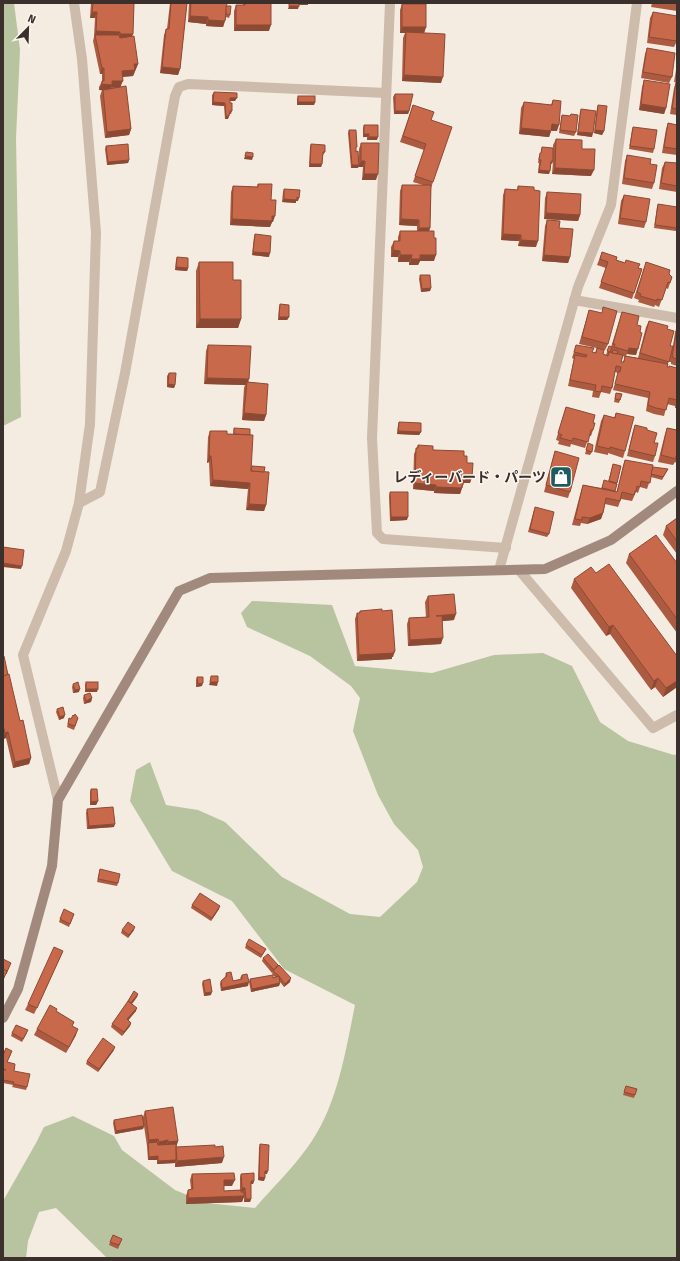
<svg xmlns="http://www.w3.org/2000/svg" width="680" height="1261" font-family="'Fira Sans','Noto Sans JP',sans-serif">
	<rect width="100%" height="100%" fill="#f4ebe1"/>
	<g fill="#b8c4a0">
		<path d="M3 3H14L20 50 16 138 21 417 3 426Z"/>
		<path d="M252 601 332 605 355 666 432 673 494 655 543 653 572 666 600 722 628 741 674 755 677 754V1258H107L56 1208 39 1212 28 1241 26 1258H3V1201L36 1143 44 1127 73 1116 114 1136 122 1150 175 1190 207 1203 255 1208C272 1188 292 1169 307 1148 337 1108 345 1054 355 1005L284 969 232 901 172 871 130 801 136 770 150 762 166 805 198 810 225 822 282 877 350 914 380 917 417 882 423 867 418 850 394 824 378 795 353 731 360 698 351 686 310 656 247 627 241 613Z"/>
	</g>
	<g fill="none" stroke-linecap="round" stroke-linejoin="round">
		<g stroke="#cdbbac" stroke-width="10">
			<path d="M390 3 372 438 377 533 383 539 506 548"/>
			<path d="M574 300 677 318"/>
			<path d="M79 503 100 492 125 373 175 96 179 87 188 84 386 93"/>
			<path d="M499 570 578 287 611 205 637 3"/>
			<path d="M519 570 653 728 677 715"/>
			<path d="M58 800 23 655 66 551 79 503 90 424 96 233 82 59 74 3"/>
		</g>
		<path stroke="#a18a7d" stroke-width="10" d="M3 1018 18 989 52 866 58 800 179 591 210 578 545 569 611 540 677 491"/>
	</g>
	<g fill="#ac5a40" fill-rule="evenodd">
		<path d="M91 3H134L132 36 138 64 133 76 122 77 121 87 131 129 129 135 105 138 100 96 102 90H99V87L102 81V74H100L93 41 94 37 95 18H90Z"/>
		<path d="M170 3H187L180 69 178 75 160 73 164 35 166 29H167Z"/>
		<path d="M189 3H227L226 6 230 15 229 18 226 17 223 27 206 26V24L188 22Z"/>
		<path d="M243 3H256L269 31H234V11L236 5H243Z"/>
		<path d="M652 3H677V11L651 7Z"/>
		<path d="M402 4 426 27 424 33 441 83 402 81 403 38 405 33H400V10Z"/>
		<path d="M653 12 677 41 674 47 647 43 650 18Z"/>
		<path d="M647 48 672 77 669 83 641 78 645 54Z"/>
		<path d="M677 64V115L670 114 674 88 676 82H674Z"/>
		<path d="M644 80 666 108 664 114 639 110 642 87Z"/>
		<path d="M214 92 235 101H230V103L232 111 231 114H229L228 119H225L224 106 212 105V95Z"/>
		<path d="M395 94 409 111 408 114H394L393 97Z"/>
		<path d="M298 96 315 102 314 105H297V99Z"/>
		<path d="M553 100 557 131H551L549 137 519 134 521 108 524 102 551 105Z"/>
		<path d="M413 105 431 120 433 182 431 188 430 228 429 231 434 261H420L418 265H409V262H398V257H391V247L394 241H398V237L400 231H417V226L399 225 400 191 402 185H423L413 182 424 150 400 142Z"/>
		<path d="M598 105 604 131 602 135 594 133 597 108Z"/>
		<path d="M581 109 592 137 577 135 580 112Z"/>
		<path d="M571 114 576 132 574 136 559 133 561 119 562 115 570 116Z"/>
		<path d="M668 123 677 125V155L662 153 666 129Z"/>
		<path d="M364 125 377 140H367V137H363V128Z"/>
		<path d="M633 127 654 149 653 153 629 149 632 130Z"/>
		<path d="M349 130 356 150 359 159V149L361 143 376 180H362L363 167H358V168H351L348 133Z"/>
		<path d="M556 139 582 149 591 176 552 174 553 162 552 164H551L549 174 538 173 539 163H538L539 156 541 153 542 147 553 150V145Z"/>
		<path d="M311 144 325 152 323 155 322 164 321 167H309L310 147Z"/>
		<path d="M106 146 129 160 128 163 107 165 105 149Z"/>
		<path d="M627 155 650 164 654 183 652 189 622 184 625 161Z"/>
		<path d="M665 162 677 163V192L659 189 662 168Z"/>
		<path d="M258 184 271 200 273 222H272L270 227 230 225 231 192 233 186 257 187Z"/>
		<path d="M518 186 534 190 536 247 518 246 519 241 501 240 503 195 505 189 517 190Z"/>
		<path d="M284 189 298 201H296V203L282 202 283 192Z"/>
		<path d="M547 192 580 215 578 221 544 219 545 198Z"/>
		<path d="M624 195 646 222 644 228 618 224 621 201Z"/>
		<path d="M658 204 677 228 676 231 654 228 657 207Z"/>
		<path d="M547 220 559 228 570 257 568 263 542 261 545 226Z"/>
		<path d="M255 234 269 257 252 255 254 237Z"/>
		<path d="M602 252 616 260 642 269 632 299 599 288 606 268 597 265Z"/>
		<path d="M177 257 188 268 187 271 175 270 176 260Z"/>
		<path d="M199 262 233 280 241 319 238 328H196V271Z"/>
		<path d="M644 268 669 274 672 277 668 289 666 288 659 307 655 305 654 307 638 302 639 300 634 298Z"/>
		<path d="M420 275 431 288 430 291 421 292 419 279Z"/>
		<path d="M280 304 289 317 287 320H278L279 307Z"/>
		<path d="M589 310 608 344 605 350H604L603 354 608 356 606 355 608 349 611 347 622 312 637 325 640 332 636 355 627 354 626 356 638 358 646 327 649 321 667 329 670 346H673L675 332 677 327V366L671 364V362H669L672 348 667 367 677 368V408H675V406L667 404 664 416 654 414 646 411 648 398 613 390 618 373 615 372 612 388 610 394 601 392 599 398 592 397 593 391 568 386 574 359 572 358 576 345 592 352 595 353 597 348 601 349 579 344ZM623 356 625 357 623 362H621Z"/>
		<path d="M208 345 249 382 266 415 264 421 242 420 244 388 245 385 204 384 206 351Z"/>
		<path d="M169 373 175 385 174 388 167 387V376Z"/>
		<path d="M616 393 622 394 619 403 614 402Z"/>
		<path d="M566 407 593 423V430L591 436H589L585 448 571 444 570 447 558 444 559 441 556 440Z"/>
		<path d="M616 413 625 451 623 458 608 453V455L594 452 601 421 604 415 614 418Z"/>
		<path d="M399 422 421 432 419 435 397 434 398 425Z"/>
		<path d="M635 425 647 430 654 443 655 456 653 462 627 456 633 431Z"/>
		<path d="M234 428 250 435 251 469 252 466 264 472 266 505 264 511 246 510 248 489 210 486 209 462 207 463 208 437 210 431 227 434H233Z"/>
		<path d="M667 428 677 430V463L675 462 673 465 658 462 665 434Z"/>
		<path d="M588 443 592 452 590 455 585 454Z"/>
		<path d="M418 445 433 450 464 456 472 477 470 483H463V485L460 494 434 493V491L413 489 414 454Z"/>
		<path d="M555 451 570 492 568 498 544 492 553 458Z"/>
		<path d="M625 460 652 469H668L662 480 651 477 647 489 640 487 638 493 636 492 632 501 621 499 618 507 605 504 603 513 601 519 587 524 581 523 580 526 572 525 581 491 583 485 601 488 608 482 613 464 617 483 615 491 617 492 623 466Z"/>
		<path d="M390 492 407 520 390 521 389 496Z"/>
		<path d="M534 510 549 534 547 537 528 532Z"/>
		<path d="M677 518V554L663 535 666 526Z"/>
		<path d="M629 554 677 563V633L626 563Z"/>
		<path d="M596 573 677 656V687L663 697 655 687 651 690 610 634 606 636 571 588 574 579Z"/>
		<path d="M428 596 454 620 442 621 441 644 408 646 407 624 409 618 426 617 425 602Z"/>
		<path d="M360 611H382L393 657H392V659L357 661 355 619 357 613H359Z"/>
		<path d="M3 656 20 721 31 758 29 764 13 768 6 738 3 739Z"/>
		<path d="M197 677 202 686 196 687V680Z"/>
		<path d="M86 682 97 692H85V685Z"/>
		<path d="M73 684 79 692 73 693 72 687Z"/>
		<path d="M84 695 92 698 91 702 84 704 83 698Z"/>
		<path d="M57 709 64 718 59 720 56 712Z"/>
		<path d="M69 718 71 719 78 718 74 730 67 727Z"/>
		<path d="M91 789 98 801 96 805H90V792Z"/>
		<path d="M87 809 114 827 87 829 86 813Z"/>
		<path d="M100 869 118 883 117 886 97 882Z"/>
		<path d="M192 905 219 909 211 921 191 908Z"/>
		<path d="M74 914 69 927 59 922 60 919Z"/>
		<path d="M122 930H134L128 938 121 933Z"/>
		<path d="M246 945 266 949 261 958 245 948Z"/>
		<path d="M63 951 34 1014 25 1010 28 1004Z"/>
		<path d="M263 958 278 967 290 982 284 987 280 982 279 986 251 992 249 982 250 979 275 977 272 974 273 972 272 973 262 961Z"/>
		<path d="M226 973 233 981 241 979 240 978 242 975 248 986 221 991 220 984 221 981 225 977Z"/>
		<path d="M203 981 211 995 204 996 202 984Z"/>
		<path d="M138 994 137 997 132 1004 136 1011 128 1020 131 1023 130 1026 122 1036 111 1027 112 1024 127 1003 128 1001Z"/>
		<path d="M57 1012 74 1022 72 1026 76 1035 66 1053 34 1035 37 1029Z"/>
		<path d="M12 1033H27L22 1042 11 1036Z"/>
		<path d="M114 1050 98 1072 86 1064 87 1061Z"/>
		<path d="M11 1054 7 1062 14 1071 27 1087 26 1090 12 1087 13 1085 3 1083V1055Z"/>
		<path d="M626 1086 637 1089 634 1098 623 1095Z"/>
		<path d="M145 1111 178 1141 176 1148 215 1147 222 1163 175 1167V1163L157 1164V1160H148L147 1146 144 1126 143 1129 115 1134 113 1123 114 1120 143 1117Z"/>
		<path d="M260 1144 267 1174H265L264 1181 258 1180 259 1148Z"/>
		<path d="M192 1174 232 1186H224V1191L240 1190V1177L241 1174 254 1181 253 1184H251V1199L250 1202H244V1197L242 1202 186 1204V1196L188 1190 191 1189 190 1180Z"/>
		<path d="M113 1235 122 1239 118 1249 109 1245Z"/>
	</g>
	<g fill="#8c4a34">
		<path d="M299 3H308V5H298Z"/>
		<path d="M289 6H299L298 9H288Z"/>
		<path d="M92 12H97L95 18H90Z"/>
		<path d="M190 16 208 17 206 24 188 22Z"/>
		<path d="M208 20 225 21 223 27 206 26Z"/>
		<path d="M236 25H271L269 31H234Z"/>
		<path d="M402 27H426L424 33H400Z"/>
		<path d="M96 31 120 32 118 38 95 35 94 37Z"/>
		<path d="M120 34H133L130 41 118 40Z"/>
		<path d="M134 64H138L133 76 120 77 122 71Z"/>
		<path d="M162 67 180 69 178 75 160 73Z"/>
		<path d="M102 68H104L102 74H100Z"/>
		<path d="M404 75 443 77 441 83 402 81Z"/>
		<path d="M112 81H123L120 87H111L109 91 99 90 102 84Z"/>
		<path d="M230 98H237L235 101H229Z"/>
		<path d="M213 102 225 103 224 106 212 105Z"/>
		<path d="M298 102H315L314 105H297Z"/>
		<path d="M641 104 666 108 664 114 639 110Z"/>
		<path d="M395 111H409L408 114H394Z"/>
		<path d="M226 116H229L228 119H225Z"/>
		<path d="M552 124 559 125 557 131 550 130Z"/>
		<path d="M521 128 551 131 549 137 519 134Z"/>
		<path d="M131 129 129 135 105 138 107 132Z"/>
		<path d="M595 130 604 131 602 135 594 133Z"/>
		<path d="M578 132 593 133 592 137 577 135Z"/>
		<path d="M364 134H369L367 137H363Z"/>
		<path d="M369 137H378L377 140H367Z"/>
		<path d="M245 156 253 157 252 160 244 159Z"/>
		<path d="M129 160 128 163 107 165 108 162Z"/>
		<path d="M361 161H365L363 167H358Z"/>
		<path d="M310 164H322L321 167H309Z"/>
		<path d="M352 165H359L358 168H351Z"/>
		<path d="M555 168 594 170 591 176 552 174Z"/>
		<path d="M539 170 550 171 549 174 538 173Z"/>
		<path d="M364 174H378L376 180H362Z"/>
		<path d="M297 197 299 198 298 201H296V203L282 202 284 199Z"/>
		<path d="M546 213 580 215 578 221 544 219Z"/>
		<path d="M272 216H275L273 222H272L270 227 230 225 232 219Z"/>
		<path d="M401 219 419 220 417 226 399 225Z"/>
		<path d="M419 228H430L428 234H417Z"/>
		<path d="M503 234 521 235 519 241 501 240Z"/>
		<path d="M521 240 538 241 536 247 518 246Z"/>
		<path d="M393 250 400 251 398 257H391Z"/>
		<path d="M253 252 270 253 269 257 252 255Z"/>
		<path d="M400 255H412L409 262H398Z"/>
		<path d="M420 255H436L434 261H420L418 265H409L411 259Z"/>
		<path d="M544 255 570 257 568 263 542 261Z"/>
		<path d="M176 267 188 268 187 271 175 270Z"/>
		<path d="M431 288 430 291 421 292 422 289Z"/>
		<path d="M279 317H289L287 320H278Z"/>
		<path d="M200 319H241L238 328H196Z"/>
		<path d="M629 348 638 349 636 355 627 354Z"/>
		<path d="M207 378 249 379 247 386V382L245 385 204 384Z"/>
		<path d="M168 384 175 385 174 388 167 387Z"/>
		<path d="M244 413 266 415 264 421 242 420Z"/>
		<path d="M398 431 421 432 419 435 397 434Z"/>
		<path d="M209 456H211L209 462 207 463Z"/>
		<path d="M464 477H472L470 483H461Z"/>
		<path d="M213 480 250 483 248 489 210 486Z"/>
		<path d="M415 483 436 485 434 491 413 489Z"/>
		<path d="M462 485H463L460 494 434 493 436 487Z"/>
		<path d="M249 504 266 505 264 511 246 510Z"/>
		<path d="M603 513 601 519 587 524 590 518Z"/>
		<path d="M391 517H408L407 520 390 521Z"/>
		<path d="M3 563 22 566 21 569 3 567Z"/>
		<path d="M456 614 454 620 434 622 436 616Z"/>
		<path d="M613 625 610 634 606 636 609 627Z"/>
		<path d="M443 638 441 644 408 646 410 640Z"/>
		<path d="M394 651H395L393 657H392V659L357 661 359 655Z"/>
		<path d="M658 678 655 687 651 690 654 681Z"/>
		<path d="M677 681V687L663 697 666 688Z"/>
		<path d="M210 682H218L217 686 209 685Z"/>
		<path d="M203 683 202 686 196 687 198 684Z"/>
		<path d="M80 689 79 692 73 693 75 690Z"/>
		<path d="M86 689H98L97 692H85Z"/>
		<path d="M92 698 91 702 84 704 86 701Z"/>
		<path d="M65 715 64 718 59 720 60 717Z"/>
		<path d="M8 732 6 738 3 739 5 733Z"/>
		<path d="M31 758 29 764 13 768 15 762Z"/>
		<path d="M98 801 96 805H90L91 802Z"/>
		<path d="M115 824 114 827 87 829 89 826Z"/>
		<path d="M220 906 219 909 211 921 212 918Z"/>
		<path d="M135 927 134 930 128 938 129 935Z"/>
		<path d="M63 951 60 957 34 1014 37 1008Z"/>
		<path d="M291 978 290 982 284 987 285 984Z"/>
		<path d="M249 982 248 986 221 991 222 988Z"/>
		<path d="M280 983 279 986 251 992 252 989Z"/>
		<path d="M212 992 211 995 204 996 205 993Z"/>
		<path d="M138 994 137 997 130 1006 131 1003Z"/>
		<path d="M137 1008 136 1011 126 1023 127 1019Z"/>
		<path d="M131 1023 130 1026 122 1036 124 1032Z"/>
		<path d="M78 1029 76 1035 66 1053Z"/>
		<path d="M115 1047 114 1050 98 1072 99 1069Z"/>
		<path d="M144 1126 143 1129 115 1134 116 1131Z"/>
		<path d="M158 1139 156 1145 148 1143 149 1140Z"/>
		<path d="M168 1140 166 1146 157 1148 159 1142Z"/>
		<path d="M178 1141 176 1147 166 1148 168 1142Z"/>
		<path d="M158 1156 157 1160H148L149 1157Z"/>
		<path d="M224 1157 222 1163 175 1167 177 1161Z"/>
		<path d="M176 1160 175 1163 157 1164 158 1161Z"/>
		<path d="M265 1171H268L267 1174H264Z"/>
		<path d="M259 1177 265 1178 264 1181 258 1180Z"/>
		<path d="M224 1180H235L232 1186H222Z"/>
		<path d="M251 1181H254L253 1184H249Z"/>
		<path d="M242 1188H245L244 1191H241Z"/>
		<path d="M244 1196 242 1202 186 1204 188 1198Z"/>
		<path d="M246 1199H251L250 1202H244Z"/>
	</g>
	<g fill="#c8694b" stroke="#8c4a34">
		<path d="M93 3H134L133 34H120V32L96 31 97 12H92Z"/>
		<path d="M171 3H187L180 69 162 67 166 29H169Z"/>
		<path d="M191 3H227L225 21 208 20V17L190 16Z"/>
		<path d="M245 3H271V25H236V5H245Z"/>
		<rect x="289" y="3" width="10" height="3"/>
		<rect x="402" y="4" width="24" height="23"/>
		<path d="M226 6H231L230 15 226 14Z"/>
		<path d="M653 12 677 16V41L649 37Z"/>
		<path d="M406 32 445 34 443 77 404 75Z"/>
		<path d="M95 35H119L120 38 134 36 138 64H134L135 70 122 71 123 81H112V85L102 84V81H104V68H102Z"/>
		<path d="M647 48 675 53 672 77 643 72Z"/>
		<path d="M644 80 670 84 666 108 641 104Z"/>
		<path d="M676 82H677V109L672 108Z"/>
		<path d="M126 86 131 129 107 132 103 90Z"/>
		<path d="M214 92 237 93V98H230V103H232V111H230L229 116H226L225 103 213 102Z"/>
		<path d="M395 94H413L409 111H395Z"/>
		<rect x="298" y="96" width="17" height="6"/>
		<path d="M553 100 561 101 559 125 552 124 551 131 521 128 524 102 552 105Z"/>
		<path d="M413 105 434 112 431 120 452 127 433 182 415 176 426 144 403 136Z"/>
		<path d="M598 105 607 106 604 131 595 130Z"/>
		<path d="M581 109 596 111 593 133 578 132Z"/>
		<path d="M571 114 578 115 576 132 560 130 562 115 570 116Z"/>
		<path d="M668 123 677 125V149L664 147Z"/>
		<path d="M364 125H378V137H369V134H364Z"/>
		<path d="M633 127 657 130 654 149 630 146Z"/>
		<path d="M349 130H356L357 147H356V152L358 151 359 165H352Z"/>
		<path d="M556 139 582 140V149H595L594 170 555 168Z"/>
		<path d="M361 143H379L378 174H364L365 161H361Z"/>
		<path d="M128 144 129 160 108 162 106 146Z"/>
		<path d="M311 144 325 145V152H323L322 164H310Z"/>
		<path d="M542 147 553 148V161H551L550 171 539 170 541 160H539L540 153H541Z"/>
		<path d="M246 152 253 153V157L245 156Z"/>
		<path d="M627 155 651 159 650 164 657 165 654 183 624 178Z"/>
		<path d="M665 162 677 163V186L661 183Z"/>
		<path d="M258 184H272L271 200H276L275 216H272V221L232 219 233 186 258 187Z"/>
		<path d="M402 185H431L430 228H419V220L401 219Z"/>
		<path d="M518 186 534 187V190L540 191 538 241 521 240V235L503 234 505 189 518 190Z"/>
		<path d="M284 189 300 190 299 198 297 197V200L284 199Z"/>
		<path d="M547 192 581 194 580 215 546 213Z"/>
		<path d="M624 195 650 199 646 222 620 218Z"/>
		<path d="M658 204 677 207V228L655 225Z"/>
		<path d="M547 220 560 221 559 228 573 229 570 257 544 255Z"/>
		<path d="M400 231H434V238H436V255H420V259H411L412 255H400V251L393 250 394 241H400Z"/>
		<path d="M255 234 271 236 270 253 253 252Z"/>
		<path d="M602 252 617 257 616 260 625 263 626 260 640 264 638 268 642 269 634 293 601 282 608 262 600 259Z"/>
		<path d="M177 257 188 258V268L176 267Z"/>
		<path d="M199 262H233V280H241V319H200Z"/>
		<path d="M646 262 670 270 669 274 672 277 670 283 668 282 662 300 657 299V301L640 296 641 294 637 292Z"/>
		<path d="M420 275H430L431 288 422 289Z"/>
		<path d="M280 304 289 305V317H279Z"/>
		<path d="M603 307 617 311 608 344 582 337 589 310 602 313Z"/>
		<path d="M622 312 639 316 637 325 641 326 640 332 642 333 638 349 629 348 628 351 614 347 615 344H613Z"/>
		<path d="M649 321 668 326 667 329 674 331 670 346H673L669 362 640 353Z"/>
		<path d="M677 329V359L673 358V356H672Z"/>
		<path d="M208 345 251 346 249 379 207 378Z"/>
		<path d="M576 345 594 348 592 352 596 353 597 348 604 350 603 354 608 356 609 352 623 355 621 362H624L625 356 668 364 667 367H669V366L677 368V400L669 398 666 410 656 408 648 405 650 392 615 384 618 372H620L621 367 616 366 612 388 602 386 601 392 595 391 596 385 570 380 575 355 586 357 587 355 574 352Z"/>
		<path d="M609 346 612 347 610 352 607 351Z"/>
		<path d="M613 350 618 351 617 354 612 353Z"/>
		<path d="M169 373H176L175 385 168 384Z"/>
		<path d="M247 382 268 384 266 415 244 413Z"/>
		<path d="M616 393 622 394 620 400 615 399Z"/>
		<path d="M566 407 595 415 593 423H595L593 430H591L588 442 573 438 572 441 560 438 562 435 558 433Z"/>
		<path d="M616 413 634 417 625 451 610 447V449L597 446 604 415 615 418Z"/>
		<path d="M399 422 421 423V432L398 431Z"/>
		<path d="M635 425 647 428V430L657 433 654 443H658L655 456 629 450Z"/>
		<path d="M234 428 250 429V435L234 434Z"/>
		<path d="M667 428 677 430V456H676V459L661 455Z"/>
		<path d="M210 431H227V434L253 435 251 471 269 472 266 505 249 504 250 483 213 480 211 456H209Z"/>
		<path d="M588 443 593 445 592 452 586 450Z"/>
		<path d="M418 445 433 446V450L464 451V456H467V463H473L472 477H464L463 485H462V488L436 487V485L415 483 416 448H418Z"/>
		<path d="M555 451 579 458 570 492 546 485Z"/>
		<path d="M625 460 653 465 650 483 641 481 640 487 637 486 636 491H635L634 495 622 492 620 501 606 498 603 513 590 518 582 517V520L575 519 583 485 617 492Z"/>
		<path d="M613 464 621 466 617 483 609 481Z"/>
		<path d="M252 466 265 467 264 472 251 471Z"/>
		<path d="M653 467 668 469 663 477 651 474Z"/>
		<path d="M604 480 617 484 615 491 602 488Z"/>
		<path d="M390 492H408V517H391Z"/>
		<path d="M535 507 554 512 549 534 530 529Z"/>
		<path d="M677 518V541L666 526Z"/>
		<path d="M656 535 677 563V619L629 554Z"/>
		<path d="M3 547 24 550 22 566 3 563Z"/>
		<path d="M609 564 677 656V681L666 688 658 678 654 681 613 625 609 627 574 579 591 567 596 573Z"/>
		<path d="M454 594 456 614 436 616H442L443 638 410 640 409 618 429 617 428 596Z"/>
		<path d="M382 609V611L392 610 395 651H394V653L359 655 357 613H360V611Z"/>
		<path d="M3 656H4L8 675 3 676Z"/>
		<path d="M9 674 20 721 23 720 31 758 15 762 8 732 5 733 3 725V676Z"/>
		<path d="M211 676H218V682H210Z"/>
		<path d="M197 677H203V683L198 684Z"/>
		<path d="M78 682 80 689 75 690 73 684Z"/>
		<rect x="86" y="682" width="12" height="7"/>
		<path d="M90 693 92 698 86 701 84 695Z"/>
		<path d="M63 707 65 715 60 717 57 709Z"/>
		<path d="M75 714 78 718 75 726 68 724 69 718 71 719 73 715 74 716Z"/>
		<path d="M91 789H97L98 801 91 802Z"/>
		<path d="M113 807 115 824 89 826 87 809Z"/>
		<path d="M100 869 120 874 118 883 98 879Z"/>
		<path d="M200 893 220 906 212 918 192 905Z"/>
		<path d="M64 909 74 914 70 924 60 919Z"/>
		<path d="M128 922 135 927 129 935 122 930Z"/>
		<path d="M249 939 266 949 262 955 246 945Z"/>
		<path d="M54 947 63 951 37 1008 28 1004Z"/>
		<path d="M268 954 278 965 274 970 263 958Z"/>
		<path d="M3 959 11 963 6 974 7 971 3 969Z"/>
		<path d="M279 965 291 978 285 984 279 976 280 983 252 989 250 979 273 975V978L279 976 273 971Z"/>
		<path d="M3 969 7 971 3 980Z"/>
		<path d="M231 972 233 981 242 979V975L247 974 249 982 222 988 221 981 227 976 226 973Z"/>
		<path d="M210 979 212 992 205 993 203 981Z"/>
		<path d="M134 991 138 994 131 1003 128 1001Z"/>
		<path d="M128 1001 137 1008 127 1019 131 1023 124 1032 112 1024Z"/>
		<path d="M50 1005 57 1009 56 1011 74 1022 72 1026 78 1029 69 1047 37 1029Z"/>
		<path d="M16 1025 28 1030 23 1039 12 1033Z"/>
		<path d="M103 1038 115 1047 99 1069 87 1061Z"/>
		<path d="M6 1048 12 1051 7 1062 15 1064 14 1071 30 1074 27 1087 13 1084 14 1082 3 1080V1069L6 1070 3 1069V1055Z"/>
		<path d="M626 1086 637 1089 635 1095 624 1092Z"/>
		<path d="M173 1107 178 1141 168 1142V1140L159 1142 158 1139 149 1140 145 1111Z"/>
		<path d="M142 1115 144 1126 116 1131 114 1120Z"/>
		<path d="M157 1142 158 1145 176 1144V1160L158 1161V1156L149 1157 148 1143Z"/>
		<path d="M260 1144 269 1145 268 1171H265V1178L259 1177Z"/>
		<path d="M215 1145V1147L223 1146 224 1157 177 1161 176 1147Z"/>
		<path d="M234 1173 235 1180H224V1191L241 1190V1192H244V1196L188 1198V1190L193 1189 192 1174Z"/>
		<path d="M254 1173V1181H251V1199H246L245 1188H242L241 1174Z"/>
		<path d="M113 1235 122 1239 119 1245 110 1242Z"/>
	</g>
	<defs>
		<g id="shop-square" transform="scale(1.15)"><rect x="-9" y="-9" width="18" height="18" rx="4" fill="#1f5a5e" stroke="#fbf5ee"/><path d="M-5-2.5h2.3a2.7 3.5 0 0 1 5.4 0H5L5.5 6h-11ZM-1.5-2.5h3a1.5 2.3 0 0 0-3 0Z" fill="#fff"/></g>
	</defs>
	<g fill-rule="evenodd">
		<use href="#shop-square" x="561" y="477"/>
	</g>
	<g text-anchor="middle" stroke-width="3" stroke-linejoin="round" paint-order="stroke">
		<g font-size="14" font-weight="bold" fill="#3b302b" stroke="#fbf5ee" text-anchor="end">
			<text x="546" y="482">レディーバード・パーツ</text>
		</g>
	</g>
	<rect width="680" height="1261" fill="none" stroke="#3b302b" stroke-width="8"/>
	<g transform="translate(28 28) rotate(23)" stroke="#fbf5ee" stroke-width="3" paint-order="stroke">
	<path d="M0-3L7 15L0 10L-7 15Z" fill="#3b302b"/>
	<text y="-6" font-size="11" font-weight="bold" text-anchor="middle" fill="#3b302b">N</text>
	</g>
</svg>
